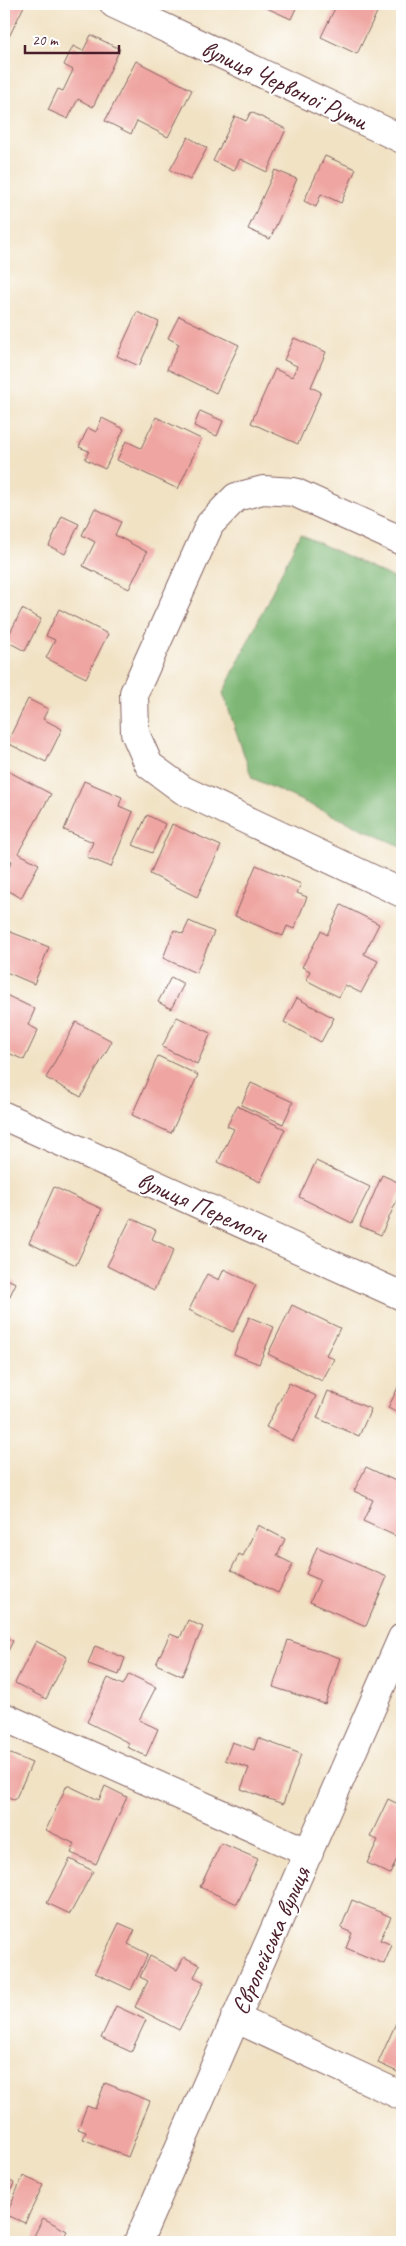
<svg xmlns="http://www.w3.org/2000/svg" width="406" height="2246" font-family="Caveat,sans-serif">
	<rect width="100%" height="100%" fill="#fff"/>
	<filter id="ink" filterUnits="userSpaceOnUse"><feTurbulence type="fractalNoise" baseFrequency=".02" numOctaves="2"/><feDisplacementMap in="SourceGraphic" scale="10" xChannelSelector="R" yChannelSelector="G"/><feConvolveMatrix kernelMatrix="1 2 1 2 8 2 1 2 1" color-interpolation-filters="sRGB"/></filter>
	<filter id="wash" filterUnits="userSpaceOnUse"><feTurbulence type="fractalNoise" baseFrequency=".0096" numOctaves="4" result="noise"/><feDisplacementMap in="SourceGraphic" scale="20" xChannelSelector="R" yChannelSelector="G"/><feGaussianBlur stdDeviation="1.12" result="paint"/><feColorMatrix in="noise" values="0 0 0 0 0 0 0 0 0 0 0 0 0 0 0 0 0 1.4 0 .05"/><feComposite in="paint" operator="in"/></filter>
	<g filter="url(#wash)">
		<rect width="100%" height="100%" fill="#f1e2c4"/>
		<path fill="#7eb774" stroke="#646b50" d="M300 534 402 582V847L252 778 223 693Z"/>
		<g id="blocks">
			<g fill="#efa5a1">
				<path d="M4 4H25L4 47Z"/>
				<path d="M258 4H298L291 19Z"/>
				<path d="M337 4H381L357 54 321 37Z"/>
				<path d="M91 35 120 49 93 107 78 99 68 119 48 110 58 89 63 91 73 70 64 65 73 46 83 51Z"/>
				<path d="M136 61 192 90 168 137 137 121 131 134 105 121Z"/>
				<path d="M251 112 286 129 267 172 240 159 234 171 213 161 235 116 246 121Z"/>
				<path d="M188 137 207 148 190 180 170 170Z"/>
				<path d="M325 156 356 169 341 203 321 194 316 207 304 201Z"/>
				<path d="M275 170 297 179 270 239 248 229Z"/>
				<path d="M137 312 159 322 139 366 117 356Z"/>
				<path d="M179 316 239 345 216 393 167 369 179 344 168 338Z"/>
				<path d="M294 338 326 352 311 387 321 392 298 444 251 423 275 369 292 377 297 366 284 360Z"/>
				<path d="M200 411 223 421 217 436 194 426Z"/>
				<path d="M156 417 201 439 178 489 117 460 126 441 141 448Z"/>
				<path d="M102 418 124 429 105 469 85 459 89 451 79 447 88 428 96 432Z"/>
				<path d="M95 508 121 522 115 535 147 552 129 589 83 566 95 542 82 535Z"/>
				<path d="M62 516 79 524 65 554 49 546Z"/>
				<path d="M22 609 41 619 25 651 6 641Z"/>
				<path d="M59 609 108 634 86 678 46 658 55 640 46 636Z"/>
				<path d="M28 699 48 709 43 719 62 729 46 762 7 743Z"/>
				<path d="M4 769 51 794 18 853 39 864 21 898 4 888V876L12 861 4 856Z"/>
				<path d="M84 781 122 797 119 806 133 812 111 867 87 857 93 842 64 830Z"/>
				<path d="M147 815 165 824 152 853 133 845Z"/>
				<path d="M172 824 221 846 197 897 150 874Z"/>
				<path d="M256 865 301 884 297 893 307 897 294 929 287 926 283 936 235 916Z"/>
				<path d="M341 905 379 924 364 954 378 961 361 993 345 985 339 997 306 980 310 971 302 967 321 931 327 935Z"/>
				<path d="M189 921 214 932 196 973 163 958 174 930 183 934Z"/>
				<path d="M8 931 49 947 34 984 4 971V940Z"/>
				<path d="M171 977 184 984 171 1009 158 1002Z"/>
				<path d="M4 994 35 1009 28 1025 38 1030 24 1060 4 1051Z"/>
				<path d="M297 998 334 1018 321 1042 284 1022Z"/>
				<path d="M177 1017 211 1033 197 1064 162 1047Z"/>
				<path d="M76 1022 112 1041 81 1097 46 1078Z"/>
				<path d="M158 1056 198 1075 171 1133 132 1115Z"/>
				<path d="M251 1083 293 1102 283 1124 241 1105Z"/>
				<path d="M237 1106 285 1129 260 1182 218 1162 234 1129 227 1126Z"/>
				<path d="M316 1161 370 1187 352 1223 299 1197Z"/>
				<path d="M382 1175 402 1184V1189L381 1235 360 1226Z"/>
				<path d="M54 1187 102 1209 76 1265 29 1243Z"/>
				<path d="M131 1218 156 1230 152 1239 174 1250 154 1290 107 1266Z"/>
				<path d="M224 1269 256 1285 233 1332 189 1310 207 1274 219 1280Z"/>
				<path d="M4 1278 16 1283 6 1304 4 1303Z"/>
				<path d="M292 1305 340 1328 326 1355 334 1359 322 1381 268 1354Z"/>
				<path d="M249 1317 274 1327 259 1364 234 1354Z"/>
				<path d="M402 1379V1415L388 1408Z"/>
				<path d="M289 1383 316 1396 293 1441 266 1427Z"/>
				<path d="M328 1391 371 1409 359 1436 317 1418Z"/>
				<path d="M366 1467 402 1484V1539L363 1521 373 1500 354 1491Z"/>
				<path d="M258 1525 285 1539 277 1556 293 1564 278 1593 231 1570 239 1554 243 1556Z"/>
				<path d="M317 1547 387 1577 366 1626 310 1602 320 1580 306 1574Z"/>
				<path d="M188 1620 203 1627 182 1676 156 1664 170 1634 180 1638Z"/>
				<path d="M4 1636 13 1641 4 1659Z"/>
				<path d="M288 1640 340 1658 325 1704 273 1687Z"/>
				<path d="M36 1641 67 1657 46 1699 15 1683Z"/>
				<path d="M95 1646 125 1658 119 1675 88 1664Z"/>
				<path d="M129 1674 156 1687 139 1720 158 1729 146 1756 127 1747 129 1743 87 1722 108 1678 123 1685Z"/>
				<path d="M258 1738 301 1754 283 1804 241 1789 249 1768 225 1760 232 1742 254 1750Z"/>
				<path d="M4 1751 32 1763 15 1800 4 1795Z"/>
				<path d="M67 1785 99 1800 105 1786 127 1797 96 1864 71 1853 75 1844 46 1830Z"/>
				<path d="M388 1799 402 1806V1861L397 1859 390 1874 367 1863 378 1840 370 1837Z"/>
				<path d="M221 1843 258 1859 237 1904 200 1887Z"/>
				<path d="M70 1859 93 1871 70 1914 47 1903Z"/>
				<path d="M352 1900 391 1917 380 1940 392 1945 384 1964 346 1948 352 1933 341 1928Z"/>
				<path d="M119 1923 135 1930 128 1944 148 1954 131 1990 95 1973Z"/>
				<path d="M150 1956 177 1970 184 1957 200 1965 194 1977 204 1982 179 2030 135 2007 148 1981 140 1977Z"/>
				<path d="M116 2006 146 2020 131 2052 101 2038Z"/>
				<path d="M396 2023 402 2026V2074L378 2063Z"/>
				<path d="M105 2083 150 2101 128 2157 83 2139 86 2132 78 2129 87 2106 95 2109Z"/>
				<path d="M23 2176 43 2185 25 2223 6 2215Z"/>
				<path d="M4 2178 14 2183 4 2207Z"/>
				<path d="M43 2218 67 2231 61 2242H31Z"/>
			</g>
		</g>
	</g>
	<g filter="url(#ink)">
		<use href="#blocks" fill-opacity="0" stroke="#846361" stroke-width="1"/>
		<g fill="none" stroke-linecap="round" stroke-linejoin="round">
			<g stroke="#846361" stroke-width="30">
				<g id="minor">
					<path d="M114 4 402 139"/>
					<path d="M402 541 294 492 263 490 236 497 210 524 134 693 135 733 149 765 183 790 402 893"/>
					<path d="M4 1116 402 1296"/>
					<path d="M4 1717 309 1853"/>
					<path d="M235 2018 402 2096"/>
					<path d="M138 2242 402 1638"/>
				</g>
			</g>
			<use href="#minor" stroke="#fff" stroke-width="28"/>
		</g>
	</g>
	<g text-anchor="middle" stroke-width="4" stroke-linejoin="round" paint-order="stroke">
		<g font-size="25" fill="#4a1f2b" stroke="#fff">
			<text transform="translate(285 84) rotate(25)" y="9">вулиця Червоної Рути</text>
			<text transform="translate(203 1206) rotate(24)" y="9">вулиця Перемоги</text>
			<text transform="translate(270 1940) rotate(-66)" y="9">Європейська вулиця</text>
		</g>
	</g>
	<rect width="406" height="2246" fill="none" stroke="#fff" stroke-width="20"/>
	<path d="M25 45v8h94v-8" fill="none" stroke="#4a1f2b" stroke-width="2.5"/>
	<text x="32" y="45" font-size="15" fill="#4a1f2b" stroke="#ffffff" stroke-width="4" paint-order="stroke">20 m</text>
</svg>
